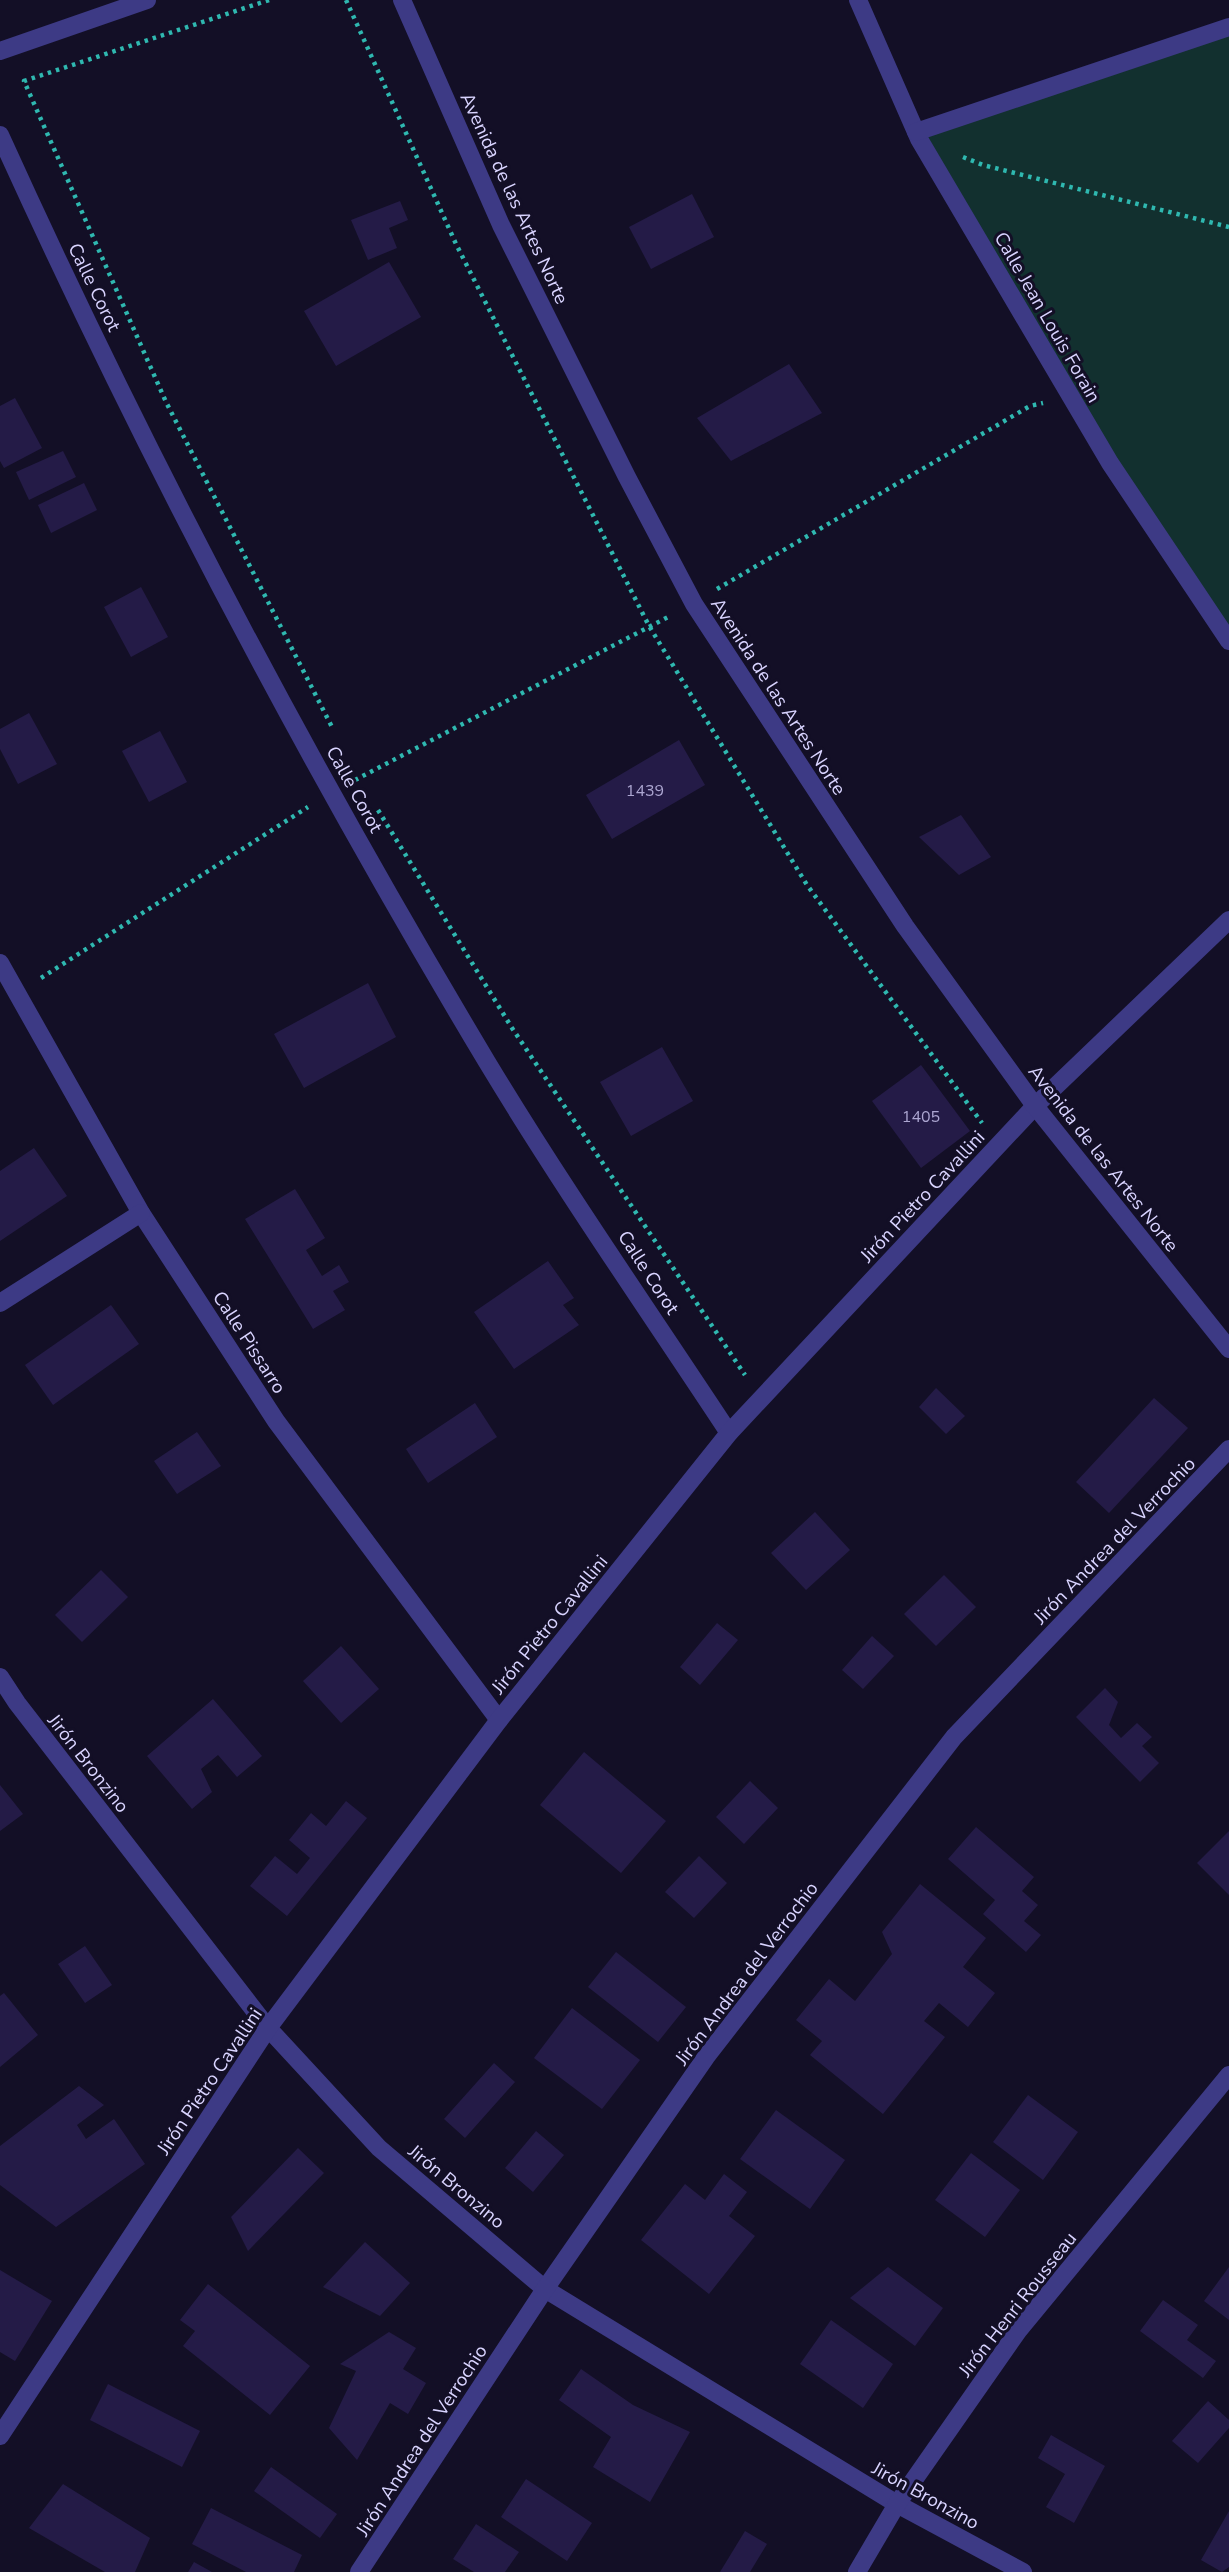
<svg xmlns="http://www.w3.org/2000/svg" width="1229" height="2572" font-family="'Nunito Sans',sans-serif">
	<rect width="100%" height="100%" fill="#130f26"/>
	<path fill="#12302f" d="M1229 35V641L919 139Z"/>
	<g fill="#241b47">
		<path d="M692 194 714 237 651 269 629 227Z"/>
		<path d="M400 201 408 220 389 228 397 248 368 260 351 220Z"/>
		<path d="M389 262 421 317 336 366 304 311Z"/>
		<path d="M789 364 822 413 731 461 697 418Z"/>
		<path d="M15 398 42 448 4 468 0 461V406Z"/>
		<path d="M63 451 76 477 29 500 16 472Z"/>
		<path d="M84 483 97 510 51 533 38 505Z"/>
		<path d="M141 587 168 637 131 657 104 607Z"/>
		<path d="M29 713 57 764 18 784 0 749V729Z"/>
		<path d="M160 731 187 782 149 802 122 751Z"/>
		<path d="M679 740 705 785 612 839 586 795Z"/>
		<path d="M961 815 991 857 959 875 919 837Z"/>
		<path d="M368 983 396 1037 304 1088 274 1034Z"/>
		<path d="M662 1047 693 1101 631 1136 600 1082Z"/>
		<path d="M921 1065 970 1131 921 1168 872 1101Z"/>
		<path d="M34 1148 67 1196 0 1241V1171Z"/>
		<path d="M295 1189 325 1238 306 1250 322 1276 339 1265 349 1282 333 1291 345 1310 313 1329 245 1219Z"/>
		<path d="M548 1261 574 1298 563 1305 579 1325 514 1369 474 1312Z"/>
		<path d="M111 1305 139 1344 53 1405 25 1365Z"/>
		<path d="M936 1388 965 1416 946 1434 919 1407Z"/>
		<path d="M1154 1398 1188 1428 1109 1513 1076 1482Z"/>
		<path d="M475 1403 497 1437 428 1483 406 1449Z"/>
		<path d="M197 1432 221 1466 177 1494 154 1461Z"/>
		<path d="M815 1512 850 1550 806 1590 771 1553Z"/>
		<path d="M101 1570 128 1597 82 1642 55 1615Z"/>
		<path d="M944 1575 976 1607 936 1646 904 1614Z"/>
		<path d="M717 1623 738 1640 700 1685 680 1667Z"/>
		<path d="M872 1636 894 1656 863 1689 842 1670Z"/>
		<path d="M341 1646 379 1689 341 1723 303 1681Z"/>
		<path d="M1105 1688 1118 1702 1109 1725 1121 1738 1137 1723 1152 1737 1142 1746 1159 1763 1140 1782 1076 1717Z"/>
		<path d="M213 1699 262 1756 237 1777 218 1755 201 1769 212 1792 192 1809 147 1756Z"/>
		<path d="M584 1752 666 1821 621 1873 540 1805Z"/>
		<path d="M750 1781 778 1808 744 1844 716 1817Z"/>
		<path d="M0 1785 23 1814 0 1831Z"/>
		<path d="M346 1801 367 1818 287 1916 250 1886 275 1856 297 1874 310 1858 289 1840 311 1813 326 1826Z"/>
		<path d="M976 1827 1034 1877 1022 1891 1038 1905 1024 1921 1041 1935 1026 1952 983 1914 995 1900 948 1859Z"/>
		<path d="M1229 1831V1895L1197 1863Z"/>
		<path d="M699 1856 727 1883 694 1918 665 1892Z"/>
		<path d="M920 1884 986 1938 963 1967 995 1993 968 2027 939 2003 924 2021 945 2037 883 2114 810 2055 822 2041 796 2020 829 1979 855 2001 892 1954 882 1932Z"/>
		<path d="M85 1946 112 1985 85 2003 58 1964Z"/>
		<path d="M616 1952 686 2007 658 2042 588 1987Z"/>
		<path d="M4 1993 38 2035 0 2067V1996Z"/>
		<path d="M572 2008 640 2060 602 2109 534 2058Z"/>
		<path d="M494 2063 515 2082 465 2138 444 2119Z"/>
		<path d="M79 2086 104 2105 77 2125 86 2139 114 2119 145 2164 56 2227 0 2185V2146Z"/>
		<path d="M1028 2095 1078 2132 1043 2180 993 2142Z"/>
		<path d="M776 2110 845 2160 810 2209 740 2159Z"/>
		<path d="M536 2131 564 2155 533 2192 505 2168Z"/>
		<path d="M298 2148 324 2173 248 2251 231 2217Z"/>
		<path d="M971 2153 1020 2190 985 2237 935 2200Z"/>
		<path d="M724 2174 747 2192 729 2216 755 2236 709 2294 641 2240 685 2184 705 2200Z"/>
		<path d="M365 2242 410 2283 380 2316 323 2287Z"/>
		<path d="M888 2267 943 2308 915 2346 850 2298Z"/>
		<path d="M1229 2267V2320L1204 2301Z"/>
		<path d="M0 2270 52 2301 15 2361 0 2352Z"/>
		<path d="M208 2284 310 2366 270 2415 183 2346 195 2331 180 2320Z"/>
		<path d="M1163 2300 1198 2325 1187 2340 1216 2361 1203 2378 1140 2331Z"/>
		<path d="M831 2320 893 2364 863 2408 800 2364Z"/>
		<path d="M389 2332 416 2348 403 2369 426 2383 408 2414 390 2403 357 2460 329 2428 356 2371 340 2364Z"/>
		<path d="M581 2369 633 2405 690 2432 650 2502 593 2467 611 2437 559 2400Z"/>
		<path d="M108 2384 200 2431 182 2467 90 2420Z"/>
		<path d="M1208 2401 1229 2420V2428L1198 2463 1172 2441Z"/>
		<path d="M1051 2435 1105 2466 1074 2523 1046 2507 1065 2474 1038 2458Z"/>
		<path d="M271 2467 337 2514 320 2538 254 2491Z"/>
		<path d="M526 2479 592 2523 567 2561 501 2517Z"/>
		<path d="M63 2484 150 2538 135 2572H105L29 2528Z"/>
		<path d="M211 2508 302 2555 294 2572H246L192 2544Z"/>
		<path d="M1229 2511V2567L1222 2572 1201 2560Z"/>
		<path d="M476 2524 519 2552 505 2572H474L453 2559Z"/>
		<path d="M745 2531 767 2544 750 2572H720Z"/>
		<path d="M194 2562 212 2572H188Z"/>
	</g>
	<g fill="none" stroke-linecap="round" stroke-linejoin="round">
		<g stroke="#2fb8b0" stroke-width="4.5" stroke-dasharray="3.5 5" stroke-linecap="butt">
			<path d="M269 0 24 81 166 402 333 729"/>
			<path d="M346 0 456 244 649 626 807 885 982 1123"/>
			<path d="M963 157 983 165 1229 227"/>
			<path d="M717 589 1030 406 1043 403"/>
			<path d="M355 780 670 616"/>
			<path d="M378 810 512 1028 745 1375"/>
			<path d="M41 978 308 807"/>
		</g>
		<g stroke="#3d3a85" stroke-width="18">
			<path d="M858 0 919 139 1110 463 1229 641"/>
			<path d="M0 51 147 0"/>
			<path d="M916 132 1229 27"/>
			<path d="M0 135C144 453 308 763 487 1062 563 1188 648 1310 729 1433"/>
			<path d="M0 963 141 1213 276 1421 499 1720"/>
			<path d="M0 1303 141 1213"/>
			<path d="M0 1677 17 1703 268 2028 379 2148 545 2289 897 2504 1023 2572"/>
			<path d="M0 2436 268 2028 499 1720 729 1433 1035 1106 1229 920"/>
			<path d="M359 2572 545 2289 706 2057 954 1737 1229 1449"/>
		</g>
		<g stroke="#3d3a85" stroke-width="18">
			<path d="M402 0 501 225 627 477 694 604 905 926 1035 1106 1229 1349"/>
			<path d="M857 2572 897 2504 1018 2331 1229 2075"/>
		</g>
	</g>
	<g text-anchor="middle" stroke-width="6" stroke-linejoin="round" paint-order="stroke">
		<g font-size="16" fill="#aca6d1">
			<text x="645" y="796">1439</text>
			<text x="921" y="1122">1405</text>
		</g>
		<g font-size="19" fill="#d9d4ff" stroke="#130f26">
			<text transform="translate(515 198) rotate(65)" y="7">Avenida de las Artes Norte</text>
			<text transform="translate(95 287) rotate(64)" y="7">Calle Corot</text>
			<text transform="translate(1048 317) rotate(60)" y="7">Calle Jean Louis Forain</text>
			<text transform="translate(779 696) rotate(57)" y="7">Avenida de las Artes Norte</text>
			<text transform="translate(355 789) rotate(61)" y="7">Calle Corot</text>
			<text transform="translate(1104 1158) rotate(52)" y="7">Avenida de las Artes Norte</text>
			<text transform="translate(922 1196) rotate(-47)" y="7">Jirón Pietro Cavallini</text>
			<text transform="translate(649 1272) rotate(57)" y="7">Calle Corot</text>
			<text transform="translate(250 1342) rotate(57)" y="7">Calle Pissarro</text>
			<text transform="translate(1114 1540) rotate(-46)" y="7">Jirón Andrea del Verrochio</text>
			<text transform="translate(549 1624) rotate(-51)" y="7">Jirón Pietro Cavallini</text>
			<text transform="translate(89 1763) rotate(52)" y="7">Jirón Bronzino</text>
			<text transform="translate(746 1973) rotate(-53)" y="7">Jirón Andrea del Verrochio</text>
			<text transform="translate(209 2081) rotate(-56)" y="7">Jirón Pietro Cavallini</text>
			<text transform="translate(457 2186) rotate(40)" y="7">Jirón Bronzino</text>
			<text transform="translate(1017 2304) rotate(-52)" y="7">Jirón Henri Rousseau</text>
			<text transform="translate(421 2440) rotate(-57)" y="7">Jirón Andrea del Verrochio</text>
			<text transform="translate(926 2495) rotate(29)" y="7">Jirón Bronzino</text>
		</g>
	</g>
</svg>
